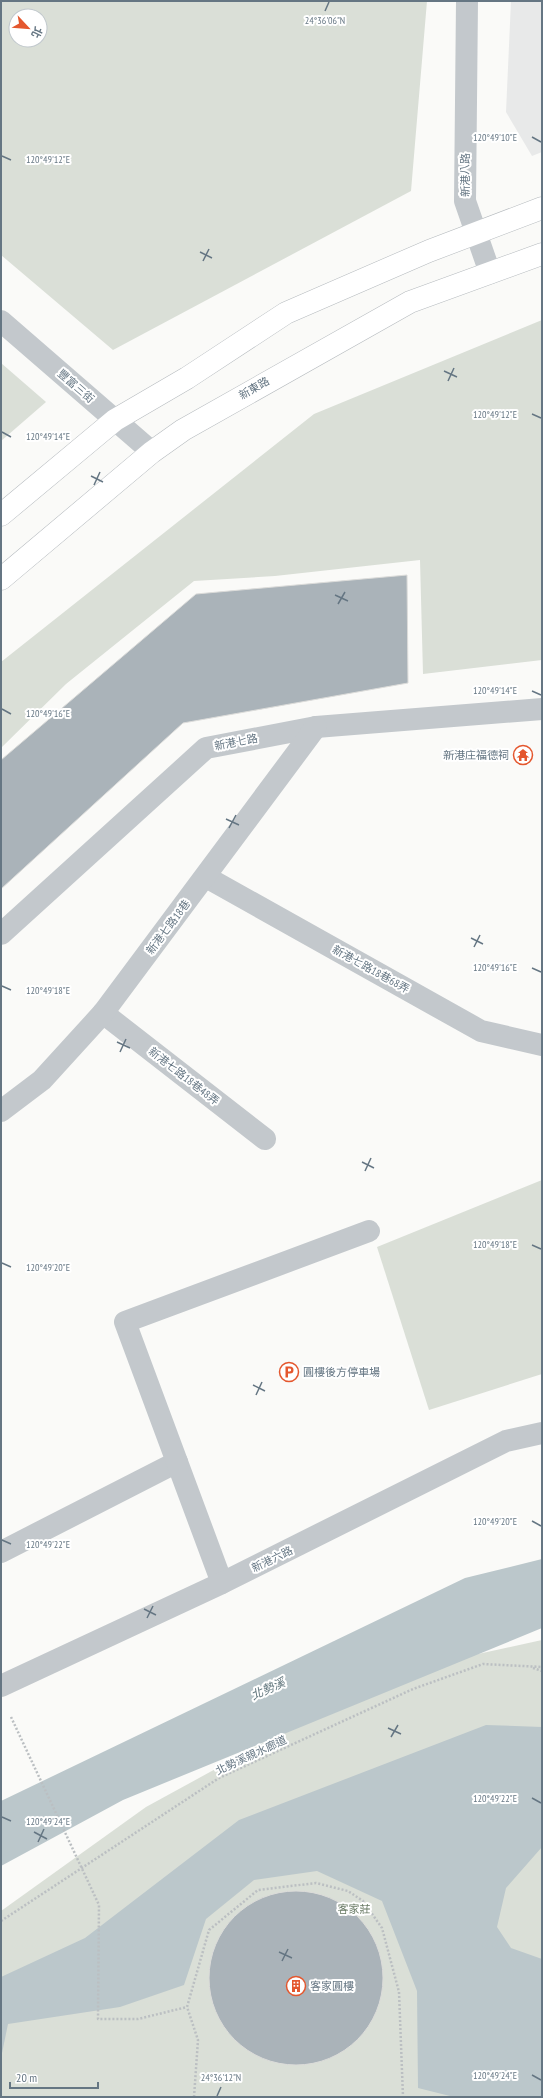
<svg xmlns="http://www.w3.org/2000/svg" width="543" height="2098" font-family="'PT Sans Narrow','Noto Sans TC',sans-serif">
	<rect width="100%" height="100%" fill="#fafaf8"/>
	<path fill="#e8e9e9" d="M511 1H542V152L532 156 506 112Z"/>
	<g fill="#dadfd7" fill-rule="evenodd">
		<path d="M1 1H427L411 191 113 350 1 255ZM16 16H40V40H16Z"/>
		<path d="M542 320V660L423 674 420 560 275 576 194 581 66 684 1 748V662L314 414Z"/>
		<path d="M1 363 46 402 1 441Z"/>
		<path d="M542 1180V1374L429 1410 377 1247Z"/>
		<path d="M542 1640V2097H1V1911L146 1807 391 1673Z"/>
	</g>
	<g fill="#bbc7cb">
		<path d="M542 1559V1628L123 1800 1 1866V1801L465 1578Z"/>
		<path d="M486 1725 542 1727V1847L506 1888 497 1927 511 1948 542 1959V2097H454L418 2088 417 1991 382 1901 317 1871 254 1880 206 1919 184 1985 120 2007 8 2024 1 2058V1977L85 1938 239 1820Z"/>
	</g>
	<g fill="#aab3b9" stroke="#dcdcda">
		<path d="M407 575 408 683 183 723 1 889V760L196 594Z"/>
		<circle cx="296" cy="1978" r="87"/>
	</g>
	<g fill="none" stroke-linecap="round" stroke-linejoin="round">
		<g stroke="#b5babe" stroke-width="23">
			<g id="major">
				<path d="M1 515 115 420 187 378 286 313 429 251 542 208"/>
				<path d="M1 579 152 452 183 430 410 302 542 254"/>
			</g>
		</g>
		<g stroke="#bbbfc2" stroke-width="2.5" stroke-dasharray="2 2" stroke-linecap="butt">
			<path d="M533 1668 542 1671"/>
			<path d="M11 1717 99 1905 98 2019H138L187 2007"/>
			<path d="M1 1921 219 1778 413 1689 483 1664 542 1667"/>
			<path d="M194 2097 198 2040 187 2007 209 1930 258 1890 316 1883 348 1891 363 1901 382 1928 399 1992 403 2097"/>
		</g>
		<g stroke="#c3c8cc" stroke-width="22">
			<path d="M467 1 465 201 490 273"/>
			<path d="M1 321 152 452"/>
			<path d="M206 877 481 1031 542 1045"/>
			<path d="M1 934 206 748 316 727 542 709"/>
			<path d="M103 1013 265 1139"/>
			<path d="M1 1111 42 1080 103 1013 316 727"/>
			<path d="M1 1552 177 1462"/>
			<path d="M222 1583 125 1322 369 1231"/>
			<path d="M1 1686 222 1583 506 1441 542 1433"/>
		</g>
		<use href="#major" stroke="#fff" stroke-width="22"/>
	</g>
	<path fill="none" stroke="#657683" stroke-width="1.5" d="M325 11 329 2M532 137 541 142M2 156 11 160M200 252 212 258M203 261 209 249M444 371 457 377M448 381 454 368M532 414 541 418M2 432 11 437M91 476 103 482M94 485 100 472M335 595 348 601M338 604 345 592M532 691 541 695M2 709 11 714M226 819 239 825M229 828 236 815M471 938 483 944M474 947 480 935M532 968 541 972M2 986 11 990M117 1042 130 1048M120 1052 126 1039M362 1162 374 1168M365 1171 371 1158M532 1245 541 1249M2 1263 11 1267M253 1385 265 1391M256 1395 262 1382M532 1521 541 1526M2 1540 11 1544M144 1609 156 1615M147 1618 153 1606M388 1728 401 1734M391 1737 398 1725M532 1798 541 1803M2 1817 11 1821M34 1832 47 1839M38 1842 44 1829M279 1952 292 1958M282 1961 288 1949M532 2075 541 2080M217 2096 221 2087"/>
	<defs>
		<g id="temple-ring" transform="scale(1)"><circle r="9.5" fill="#fff" stroke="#e4572e" stroke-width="1.5"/><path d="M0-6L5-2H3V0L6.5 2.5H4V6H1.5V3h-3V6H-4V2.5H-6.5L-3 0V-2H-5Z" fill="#e4572e"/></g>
		<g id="parking-ring" transform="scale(1)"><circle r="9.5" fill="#fff" stroke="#e4572e" stroke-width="1.5"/><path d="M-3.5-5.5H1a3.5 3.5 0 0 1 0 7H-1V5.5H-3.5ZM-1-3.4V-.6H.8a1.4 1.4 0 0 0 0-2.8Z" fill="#e4572e"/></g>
		<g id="building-ring" transform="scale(1)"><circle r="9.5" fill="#fff" stroke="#e4572e" stroke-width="1.5"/><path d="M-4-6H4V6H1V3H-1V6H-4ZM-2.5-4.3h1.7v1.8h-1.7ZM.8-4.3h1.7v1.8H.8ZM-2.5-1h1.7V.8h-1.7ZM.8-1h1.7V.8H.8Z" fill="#e4572e"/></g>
	</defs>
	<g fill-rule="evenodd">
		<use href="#temple-ring" x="523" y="755"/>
		<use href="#parking-ring" x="289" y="1372"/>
		<use href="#building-ring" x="296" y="1986"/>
	</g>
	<g text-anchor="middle" stroke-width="4" stroke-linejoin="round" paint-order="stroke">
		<g font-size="11" fill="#657683" stroke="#fff">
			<text transform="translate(465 175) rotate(-90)" y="4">新港八路</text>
			<text transform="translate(76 386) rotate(41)" y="4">豐富三街</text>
			<text transform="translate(254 388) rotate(-30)" y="4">新東路</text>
			<text transform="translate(236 742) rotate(-11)" y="4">新港七路</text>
			<text transform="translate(168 927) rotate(-53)" y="4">新港七路18巷</text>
			<text transform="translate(371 969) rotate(29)" y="4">新港七路18巷68弄</text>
			<text transform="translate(184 1076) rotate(38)" y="4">新港七路18巷48弄</text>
			<text transform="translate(272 1559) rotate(-26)" y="4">新港六路</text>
			<text transform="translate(251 1755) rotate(-25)" y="4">北勢溪親水廊道</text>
		</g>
		<g font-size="11" fill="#657683" stroke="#fff" text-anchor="start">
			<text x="509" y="759" text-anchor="end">新港庄福德祠</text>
			<text x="303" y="1376">圓樓後方停車場</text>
			<text x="310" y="1990">客家圓樓</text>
		</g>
		<g font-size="11" fill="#687a64" stroke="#fff">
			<text x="354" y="1913">客家莊</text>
		</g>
		<g font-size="12" font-style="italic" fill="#60757c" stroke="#fff">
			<text transform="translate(268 1689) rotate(-24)" y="4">北勢溪</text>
		</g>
	</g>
	<g font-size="10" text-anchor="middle" fill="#657683" stroke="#fff" stroke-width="4" stroke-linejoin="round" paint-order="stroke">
		<text x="325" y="24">24°36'06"N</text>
		<text x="495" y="141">120°49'10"E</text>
		<text x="48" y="163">120°49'12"E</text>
		<text x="495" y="418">120°49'12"E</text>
		<text x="48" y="440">120°49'14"E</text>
		<text x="495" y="694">120°49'14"E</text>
		<text x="48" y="717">120°49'16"E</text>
		<text x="495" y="971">120°49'16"E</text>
		<text x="48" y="994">120°49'18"E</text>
		<text x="495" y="1248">120°49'18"E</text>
		<text x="48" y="1271">120°49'20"E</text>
		<text x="495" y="1525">120°49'20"E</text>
		<text x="48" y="1548">120°49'22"E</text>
		<text x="495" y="1802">120°49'22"E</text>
		<text x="48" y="1825">120°49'24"E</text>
		<text x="495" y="2079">120°49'24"E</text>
		<text x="221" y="2081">24°36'12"N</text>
	</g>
	<rect width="543" height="2098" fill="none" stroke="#657683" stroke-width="4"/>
	<g transform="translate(28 28) rotate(116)"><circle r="19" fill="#ffffff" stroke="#c1c8cd"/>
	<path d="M0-3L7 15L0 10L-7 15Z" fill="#e4572e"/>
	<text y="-6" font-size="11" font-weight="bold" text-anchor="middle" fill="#657683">北</text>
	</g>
	<path d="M10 2082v6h88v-6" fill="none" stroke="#657683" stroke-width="2"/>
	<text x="16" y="2082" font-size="12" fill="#657683" stroke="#ffffff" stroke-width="3" paint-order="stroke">20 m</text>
</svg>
